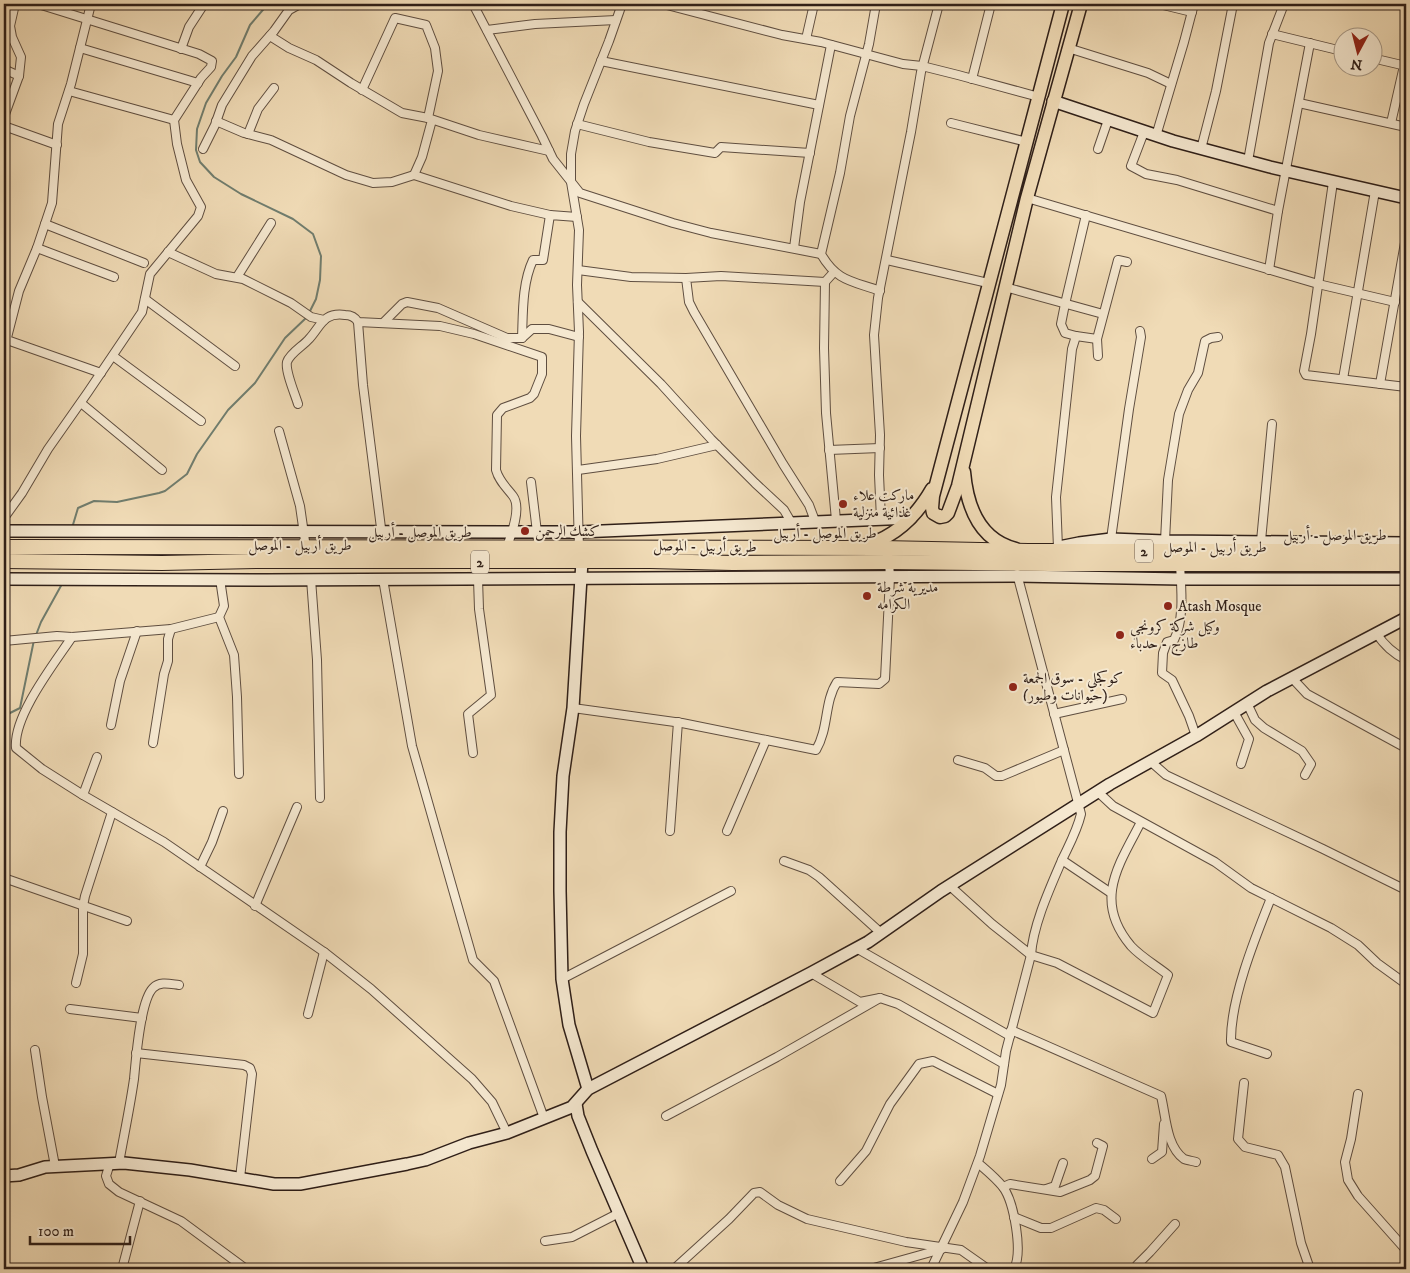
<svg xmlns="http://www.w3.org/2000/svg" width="1410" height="1273" font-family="'IM FELL DW Pica',Amiri,serif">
	<rect width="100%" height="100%" fill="#f0dbb6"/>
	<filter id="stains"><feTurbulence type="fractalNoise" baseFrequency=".004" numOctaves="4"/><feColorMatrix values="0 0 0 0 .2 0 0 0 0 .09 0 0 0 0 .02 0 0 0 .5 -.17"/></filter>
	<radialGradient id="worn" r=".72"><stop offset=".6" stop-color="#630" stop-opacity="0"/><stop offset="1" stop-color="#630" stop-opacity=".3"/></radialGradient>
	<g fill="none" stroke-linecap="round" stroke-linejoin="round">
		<g stroke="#707d6e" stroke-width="2">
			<path d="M268 4 250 25 236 57 222 76 206 103 197 129 196 150 200 162 214 177 241 194 293 219 313 234 321 256 320 280 316 299 309 313"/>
			<path d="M72 528 78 508 94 501 117 502 159 493 165 491 187 474 197 454 228 410 255 383 285 338 307 317"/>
			<path d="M36 635 41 622 62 584"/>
			<path d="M4 716 20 708 34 640"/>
		</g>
		<g stroke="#5f4e40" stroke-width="10">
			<g id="street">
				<path d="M15 4 10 26 12 37 21 57 19 76"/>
				<path d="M473 4 542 136 553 159 580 193 673 223 711 233 821 254"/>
				<path d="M663 4 782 35 821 42 903 64 922 66 958 75 1039 97"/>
				<path d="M876 4 869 44 850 116 840 173 821 254C837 282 853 281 880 291"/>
				<path d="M1159 4 1192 12"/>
				<path d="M487 30 535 24 616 20"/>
				<path d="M1272 34 1342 51"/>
				<path d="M270 36 289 48 316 60 351 83 402 113 428 118 479 135 549 151"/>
				<path d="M806 39 814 4"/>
				<path d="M80 48 198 83"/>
				<path d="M1068 48 1148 73 1171 84"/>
				<path d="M181 49 189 27 204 4"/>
				<path d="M1372 58 1406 66"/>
				<path d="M601 61 819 105"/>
				<path d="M4 69 19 76 4 117"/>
				<path d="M972 79 991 4"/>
				<path d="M362 90 395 18 426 25 435 48 438 71 428 118"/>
				<path d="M69 91 174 120"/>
				<path d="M1299 103 1406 127"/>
				<path d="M432 120 422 157 414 175 511 206 550 215"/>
				<path d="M216 121 244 133 271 140 346 175 373 183 392 182 414 175"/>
				<path d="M951 123 1027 142"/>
				<path d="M1391 123 1406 57"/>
				<path d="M577 124 649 142 715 153 721 147 810 153"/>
				<path d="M4 126 57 145"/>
				<path d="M1144 132 1131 166 1146 174 1177 180 1278 211"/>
				<path d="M248 134 258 109 274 88"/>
				<path d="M1156 136 1184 42 1194 4"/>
				<path d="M203 149 215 125 222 105 252 56 274 31 289 10 300 4"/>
				<path d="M1098 149 1108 120"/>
				<path d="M1201 149 1216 91 1233 4"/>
				<path d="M1248 161 1269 43 1284 4"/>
				<path d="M1333 182 1311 334 1304 371 1306 375 1406 387"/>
				<path d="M1027 198 1318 284 1395 302"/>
				<path d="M45 224 144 263"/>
				<path d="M37 248 114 277"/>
				<path d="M794 248 800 202 831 45"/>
				<path d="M168 252 216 274 243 279 291 303 311 317 324 320"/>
				<path d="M887 260 988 283"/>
				<path d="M578 270 631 277 686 278"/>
				<path d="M1269 270 1278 211 1310 43"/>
				<path d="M834 272 825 282 824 348 826 413 836 520"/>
				<path d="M237 277 271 223"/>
				<path d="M1005 287 1103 314"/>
				<path d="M145 299 235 366"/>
				<path d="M578 302 661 384 711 439 755 483 784 510 791 522"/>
				<path d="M358 322 363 385 381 528V548"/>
				<path d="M384 322 402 304 407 302 438 308 507 338H522L532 329H549L579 337"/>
				<path d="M1076 336 1097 339"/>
				<path d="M522 338C523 313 522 283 533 260H543L550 215 577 217"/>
				<path d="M7 340 101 373"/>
				<path d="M4 349 19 291 37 248 52 203 58 124 71 84 91 4"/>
				<path d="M113 356 201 421"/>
				<path d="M1098 356 1097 339 1118 260 1127 262"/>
				<path d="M1343 379 1375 191"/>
				<path d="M1380 384 1406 237"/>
				<path d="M81 403 162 470"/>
				<path d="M298 404C295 394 285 371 287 362 290 353 303 346 309 339 321 326 323 312 345 315 350 315 355 317 358 322L440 326 474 334 542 357V374L534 394 530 398 503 408 497 415 496 470C499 481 506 487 513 496 522 508 511 536 506 549"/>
				<path d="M279 431 300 506 306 548"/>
				<path d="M829 450 880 448"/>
				<path d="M578 470 657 459 717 445"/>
				<path d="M531 482 539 549"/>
				<path d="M4 518 22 493 48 449 88 392 142 312 150 274 198 216 201 207 186 180 177 144 174 120 201 78 211 67 212 61 199 54 38 4"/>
				<path d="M881 519 879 475 880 435 874 335 878 298 911 132 921 72 939 4"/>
				<path d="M815 521 809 505 783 464 694 312 689 302 686 278 721 276 825 282"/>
				<path d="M1111 539 1129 409 1141 337 1140 331"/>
				<path d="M1165 541 1168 480 1179 414 1188 390 1198 373 1205 341 1211 338 1218 337"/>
				<path d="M1261 541 1272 424"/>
				<path d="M1058 548 1056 497 1072 349 1076 336 1065 333 1061 324 1065 304 1086 215"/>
				<path d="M579 549 576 436 579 332 577 285 579 230 571 182V154L575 131 584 104 609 41 622 4"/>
				<path d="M1180 563C1181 588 1185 618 1174 640L1167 642 1163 653 1162 673 1172 680 1189 716 1196 736"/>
				<path d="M220 579 224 606 219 617 234 655 237 697 239 774"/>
				<path d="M311 579 317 660 320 798"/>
				<path d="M383 579 412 746 473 960 494 981 544 1118"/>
				<path d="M1376 633C1385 646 1393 653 1406 660"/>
				<path d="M72 637C54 664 13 716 16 748L42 769 83 795 164 842 324 952 371 989 472 1079 492 1102 507 1133"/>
				<path d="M4 641 57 636 72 637 171 629 219 617"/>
				<path d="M1292 678 1307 694 1406 748"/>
				<path d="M1247 703 1255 720 1264 728 1302 751 1311 764 1305 775"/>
				<path d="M573 708 682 723 816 750C829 728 824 702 837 682L879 684 885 679 890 577 889 562"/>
				<path d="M1234 712 1249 739 1241 764"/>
				<path d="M1054 714 1122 699"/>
				<path d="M111 725 120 681 137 631"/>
				<path d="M153 743 164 674 168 661V639L171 629"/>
				<path d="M473 753 468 714 491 695 479 609 478 579"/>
				<path d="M958 760 985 768 996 776H1002L1064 750"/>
				<path d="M1150 761 1166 775 1323 849 1406 890"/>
				<path d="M1098 792 1113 806 1215 862 1251 888 1331 928 1358 945 1377 963 1406 984"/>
				<path d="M83 795 97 757"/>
				<path d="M670 831 678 722"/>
				<path d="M727 831 766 740"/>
				<path d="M1062 860 1111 893"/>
				<path d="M784 861 809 870 819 877 881 933"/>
				<path d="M200 867 212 842 223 811"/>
				<path d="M4 878 127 921"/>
				<path d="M950 886 992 924 1031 955 1057 963 1153 1013 1168 975C1157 966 1141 957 1131 946 1093 901 1118 866 1141 822"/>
				<path d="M255 906 297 807"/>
				<path d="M856 948 1010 1036"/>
				<path d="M811 973 860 1002 880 998 898 1004 1004 1064"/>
				<path d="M562 979 731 891"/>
				<path d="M76 983 83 954V906L85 896 112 812"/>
				<path d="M70 1009 142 1018"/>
				<path d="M308 1014 324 952"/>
				<path d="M1011 1030 1161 1096C1166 1116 1166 1146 1184 1159 1187 1160 1192 1161 1196 1162"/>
				<path d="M35 1050 42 1097 55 1166"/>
				<path d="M136 1053 244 1065 250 1068 252 1074 240 1178"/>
				<path d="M1267 1054 1231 1042C1230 1000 1255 938 1271 898"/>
				<path d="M1244 1083 1238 1139 1245 1147 1278 1155 1285 1167 1301 1243 1310 1269"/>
				<path d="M1358 1094 1351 1139 1345 1162 1348 1180 1358 1196 1406 1250"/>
				<path d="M666 1116 777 1057 880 998"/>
				<path d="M1152 1159 1162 1152 1164 1124"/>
				<path d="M110 1163 106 1176 109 1184 119 1192 181 1221 246 1269"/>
				<path d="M119 1163C124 1135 130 1107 134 1079 136 1059 140 1001 153 988 160 981 170 984 179 985"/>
				<path d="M978 1163C986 1170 996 1178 1003 1187 1014 1202 1023 1252 1014 1269"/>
				<path d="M840 1181 866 1151 890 1104 919 1064 933 1061 998 1094"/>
				<path d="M1003 1187 1010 1184 1060 1192 1090 1180 1095 1176 1103 1146 1097 1143"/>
				<path d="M1046 1189 1055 1186 1063 1163"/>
				<path d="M1014 1217 1041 1228H1051L1096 1208 1104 1210 1116 1219"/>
				<path d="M545 1241 572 1237 619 1213"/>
				<path d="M122 1269 140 1201"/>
				<path d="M674 1269 729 1219 754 1193 760 1192 778 1205 807 1219 906 1242 961 1250 988 1269"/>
				<path d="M870 1269 942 1249"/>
				<path d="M931 1269 963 1202 980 1156 1001 1085 1006 1051 1031 955C1033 925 1050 888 1062 860 1069 845 1077 831 1081 814L1017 574"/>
				<path d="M1135 1269 1137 1265 1150 1252 1175 1224"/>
				<path d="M1400 1269 1406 1264"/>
			</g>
		</g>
		<g stroke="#2f1f18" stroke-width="14">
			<g id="secondary">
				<path d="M1053 101 1173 141 1270 167 1406 198"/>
				<path d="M4 531 579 532 911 518"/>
				<path d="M1059 547 1079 543 1111 539 1165 541 1406 543"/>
				<path d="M582 561 573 708 563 776 560 832V891L562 979 569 1025 588 1089"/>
				<path d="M4 579 267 580 1017 576 1181 579H1406"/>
				<path d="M576 1104 578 1116 592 1151 643 1269"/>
				<path d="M4 1176 19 1175 45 1167 124 1163 190 1170 274 1184H300L407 1164 425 1160 469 1143 507 1133 572 1107 588 1089 811 973 868 942 941 891 1110 784 1196 736 1267 691 1406 618"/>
			</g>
		</g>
		<g stroke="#2f1f18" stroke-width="15">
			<g id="primary">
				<path d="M1063 4 933 496 932 508 933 513 940 517 945 516 948 513 958 486 1027 198 1081 4"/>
				<path d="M964 472C967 507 979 540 1016 549"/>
				<path d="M863 546C894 538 916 517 932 489"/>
			</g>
		</g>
		<g stroke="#2f1f18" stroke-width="16">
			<g id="highway">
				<path d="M4 547 882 548 1028 551H1406"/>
				<path d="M4 561 162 563 258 561H650L733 563 889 562 1049 564H1406"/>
			</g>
		</g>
		<use href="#street" stroke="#f5e8d0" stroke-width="8"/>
		<use href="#secondary" stroke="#f5e8d0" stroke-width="11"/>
		<use href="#primary" stroke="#f0dbb6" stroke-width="12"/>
		<use href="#highway" stroke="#f0dbb6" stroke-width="14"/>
	</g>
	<g fill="#8f2418" stroke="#f5e8d0" stroke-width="2">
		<circle cx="843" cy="504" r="5"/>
		<circle cx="525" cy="531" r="5"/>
		<circle cx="867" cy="596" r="5"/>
		<circle cx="1168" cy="606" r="5"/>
		<circle cx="1120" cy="635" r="5"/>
		<circle cx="1013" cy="687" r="5"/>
	</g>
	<g text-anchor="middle" stroke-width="4" stroke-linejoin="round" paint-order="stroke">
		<g fill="#f5e8d0" stroke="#6a5b4f" stroke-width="1">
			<rect x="1135" y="539.5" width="18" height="23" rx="4"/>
			<rect x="471" y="550.5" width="18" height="23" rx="4"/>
		</g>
		<g font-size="14" font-weight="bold" fill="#2f1f18">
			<text x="1144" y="556">2</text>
			<text x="480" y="567">2</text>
		</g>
		<g font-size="15" fill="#2f1f18" stroke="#f5e8d0" text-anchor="start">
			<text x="853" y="500">ماركت علاء<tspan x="853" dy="17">غذائية منزلية</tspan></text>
			<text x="535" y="536">كشك الرحمن</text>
			<text x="877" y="592">مديرية شرطة<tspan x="877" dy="17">الكرامه</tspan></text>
			<text x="1178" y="611">Atash Mosque</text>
			<text x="1130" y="631">وكيل شركة كرونجي<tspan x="1130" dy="17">طازج - حدباء</tspan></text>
			<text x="1023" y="683">كوكجلي - سوق الجمعة<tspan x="1023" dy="17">(حيوانات وطيور)</tspan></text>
		</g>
		<g font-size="15" fill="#2f1f18" stroke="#f5e8d0">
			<text x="420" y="537">طريق الموصل - أربيل</text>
			<text x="825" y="538">طريق الموصل - أربيل</text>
			<text x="1335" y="540">طريق الموصل - أربيل</text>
			<text x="300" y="550">طريق أربيل - الموصل</text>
			<text transform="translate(705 546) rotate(1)" y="5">طريق أربيل - الموصل</text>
			<text x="1215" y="552">طريق أربيل - الموصل</text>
		</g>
	</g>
	<rect width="1410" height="1273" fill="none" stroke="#f0dbb6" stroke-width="20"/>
	<rect x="5" y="5" width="1400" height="1263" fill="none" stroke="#2f1f18" stroke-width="2.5"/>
	<rect x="10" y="10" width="1390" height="1253" fill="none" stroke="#2f1f18"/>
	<g transform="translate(1358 52) rotate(187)"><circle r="24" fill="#f5e8d0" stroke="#a69886"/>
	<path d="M0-4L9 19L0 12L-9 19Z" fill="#8f2418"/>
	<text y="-8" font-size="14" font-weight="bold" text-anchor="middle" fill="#2f1f18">N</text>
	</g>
	<path d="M30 1236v8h100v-8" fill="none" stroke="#2f1f18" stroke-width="2.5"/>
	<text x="38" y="1236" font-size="15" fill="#2f1f18" stroke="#f5e8d0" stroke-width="4" paint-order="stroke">100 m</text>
	<rect width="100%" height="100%" filter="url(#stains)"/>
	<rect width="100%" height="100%" fill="url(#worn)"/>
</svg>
